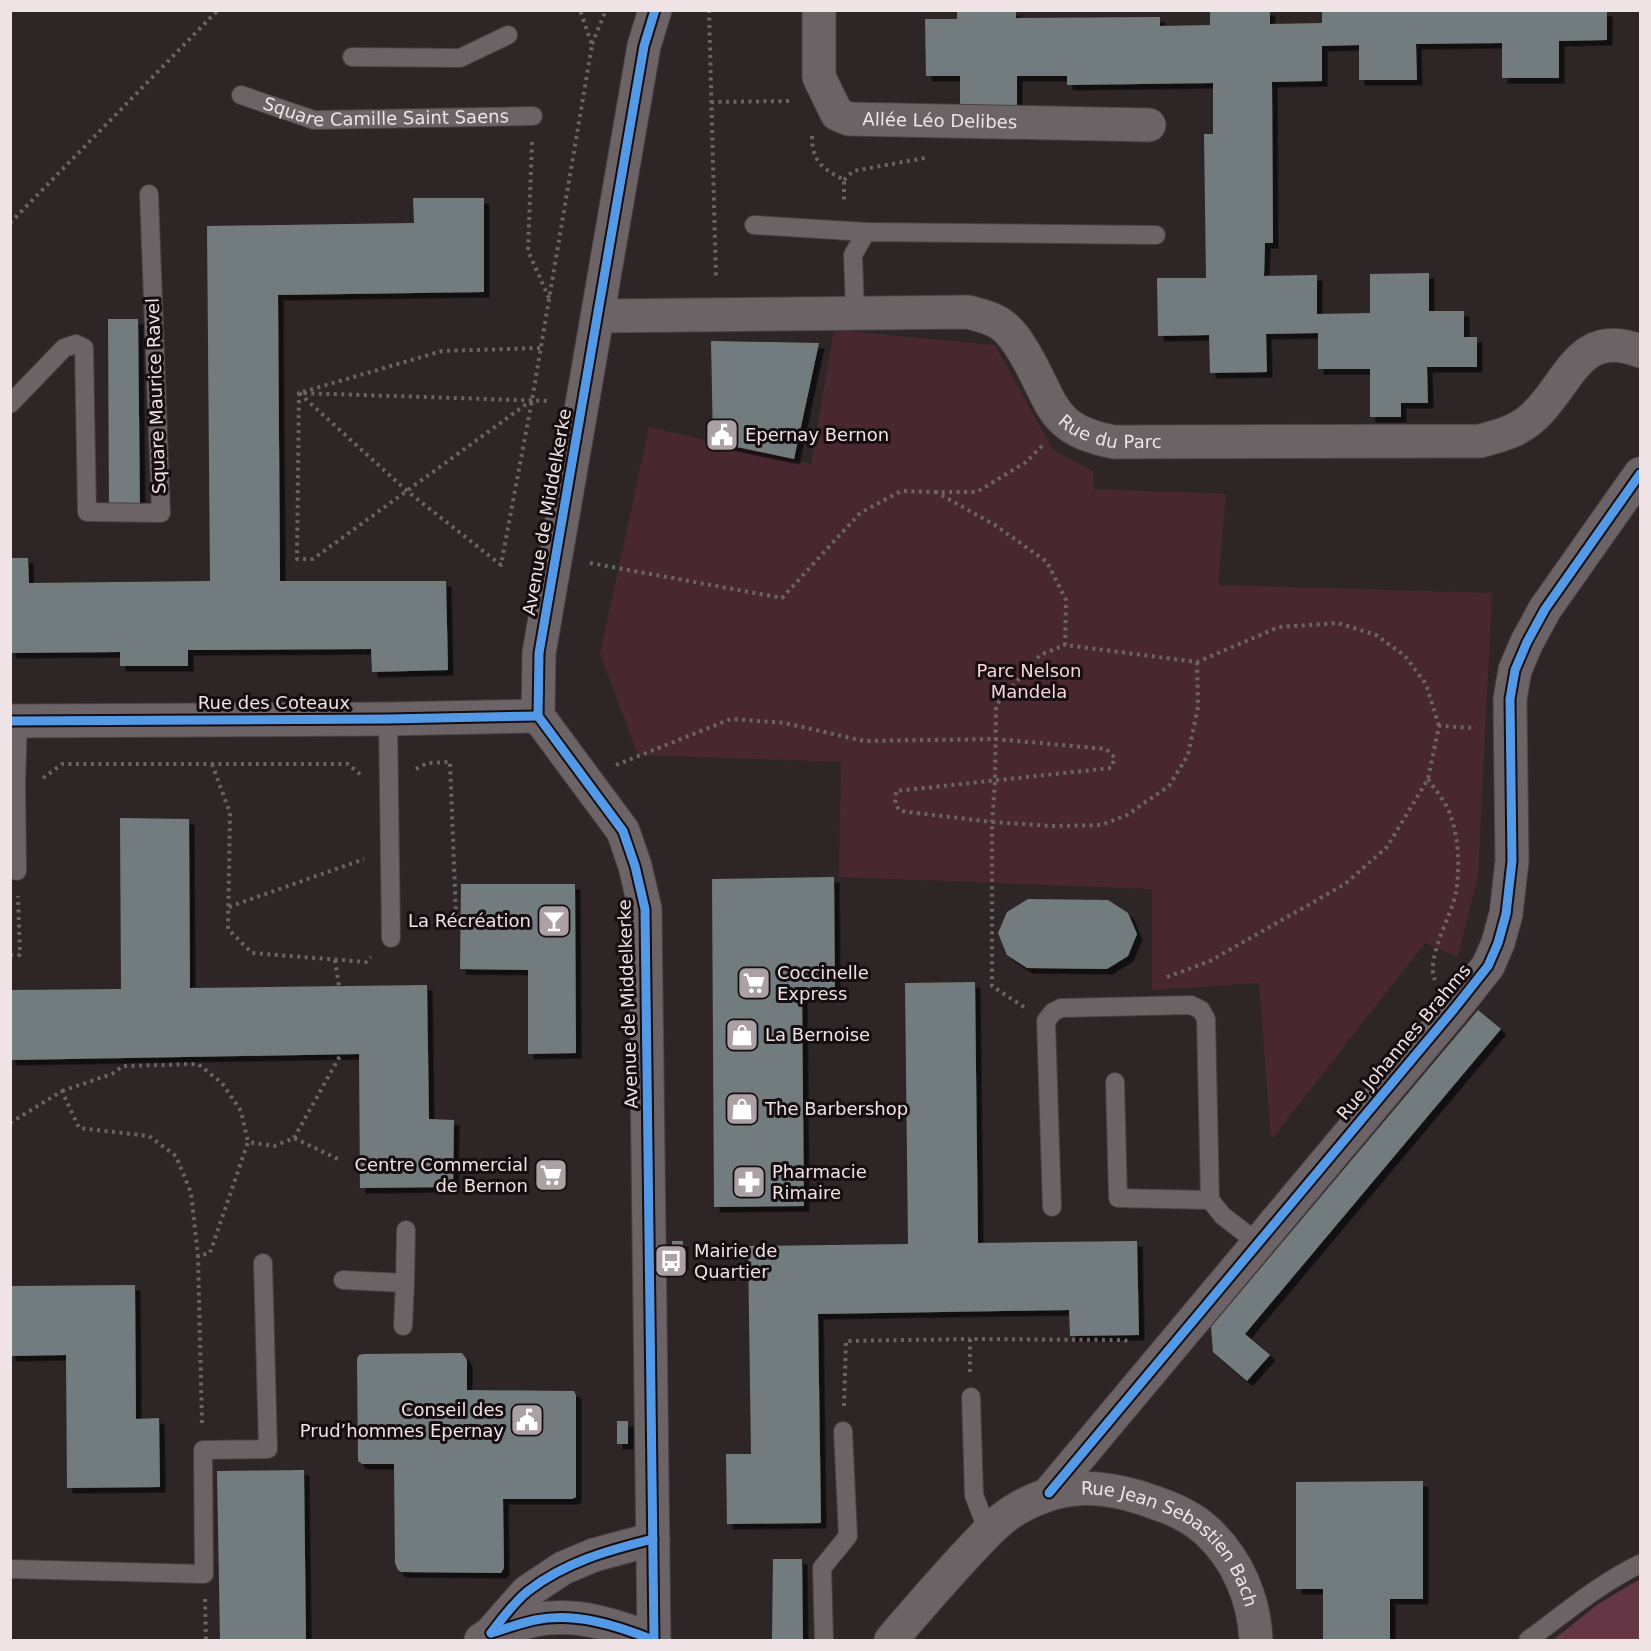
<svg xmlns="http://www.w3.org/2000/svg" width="1651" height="1651" font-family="'DejaVu Sans',sans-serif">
	<defs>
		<filter id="shadow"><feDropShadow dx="5.5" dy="5.5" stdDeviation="0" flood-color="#0009"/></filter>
	</defs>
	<rect width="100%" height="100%" fill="#2e2527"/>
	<path fill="#482731" d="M834 330 995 345 1053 450 1093 471 1094 489 1226 494 1218 585 1492 593 1478 877 1458 957 1425 943 1271 1140 1259 983 1152 990V889L839 877 841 762 638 755 600 654 649 427 811 464Z"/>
	<path fill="#643646" d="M1640 1579V1640H1553L1598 1604Z"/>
	<g fill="#727c7e" filter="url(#shadow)">
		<path d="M957 10H1016V18L1160 17V26L1210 25V10H1270V24L1322 23V10H1594L1607 11V40L1559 41V78H1502V43L1416 44 1417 80H1359V45L1322 46V81L1272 82 1273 243H1265L1264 276 1317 275V314L1370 313V274L1429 273V311H1464V337H1477V367H1427L1428 403H1401V417H1370V369H1318V333L1266 334 1267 372 1210 373 1209 335 1158 336 1157 278H1206L1204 134H1213V83L1067 85V76H1017V109L960 110V76H926L925 19H957Z"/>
		<path d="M413 198H484V292L278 295 280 581H446L448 670 372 672 371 649 188 650V666H120V652L10 653V558H28L29 583 210 581 207 226 414 223Z"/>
		<path d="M108 319H138L140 510 109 511Z"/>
		<path d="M711 341 819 343 794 459 713 442Z"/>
		<path d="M120 818 189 819 190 988 427 985 429 1119 454 1120 453 1187 360 1188 359 1054 10 1060V990L121 989Z"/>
		<path d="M834 877 835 991H802L804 1206 714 1207 712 879Z"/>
		<path d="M461 884H575L576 1053 528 1054V970L460 969Z"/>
		<path d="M1028 899 1108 900 1128 913 1137 934 1128 956 1107 969 1027 968 1007 955 998 933 1007 912Z"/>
		<path d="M975 982 978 1243 1137 1241 1139 1335 1070 1336 1069 1310 818 1314 821 1523 727 1524 726 1454H751L748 1246 908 1244 905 983Z"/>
		<path d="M1478 1010 1501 1029 1245 1334 1270 1355 1247 1381 1213 1352 1211 1327Z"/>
		<rect x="672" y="1241" width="11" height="23"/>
		<path d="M135 1285 136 1419 159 1418 160 1487 67 1488 66 1355 10 1356V1286Z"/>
		<path d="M462 1353 467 1360V1390L574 1391 576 1395V1497L572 1499H503L504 1568 501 1573 401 1572 398 1570 395 1563 394 1464H362L358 1461 357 1359 359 1355 364 1354Z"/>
		<rect x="617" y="1421" width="11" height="23"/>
		<path d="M304 1470 306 1640H220L217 1471Z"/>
		<path d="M1423 1481V1599H1390V1640H1323V1589H1296V1482Z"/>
		<path d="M773 1559H802L803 1640H772Z"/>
	</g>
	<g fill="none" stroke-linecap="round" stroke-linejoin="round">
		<g stroke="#494144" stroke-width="20">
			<g id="service">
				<path d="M352 57 460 58 508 35"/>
				<path id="s1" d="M241 95 314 120 533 116"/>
				<path d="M754 225 866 232"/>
				<path d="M855 312 853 255 866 232 1156 235"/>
				<path d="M10 404 64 348 76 344 84 348 87 512 161 513 149 194"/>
				<path d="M388 719 391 938"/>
				<path d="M17 871 16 782 18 721"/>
				<path d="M1115 1082 1118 1198 1210 1200"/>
				<path d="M1052 1207 1046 1021 1053 1012 1061 1008 1191 1005 1201 1010 1206 1019 1210 1200 1223 1216 1258 1243"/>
				<path d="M343 1280 405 1283 406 1230"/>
				<path d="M403 1326 405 1283"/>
				<path d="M971 1397 974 1495 988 1532"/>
				<path d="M10 1569 204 1574 203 1450 268 1449 263 1263"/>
				<path d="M824 1640 822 1568 848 1536 843 1431"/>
				<path d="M1528 1640C1564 1614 1600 1583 1640 1564"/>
			</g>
		</g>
		<g stroke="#494144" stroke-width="35">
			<g id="minor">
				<path id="s2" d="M819 10V77L837 114 849 119 1149 125"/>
				<path id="s3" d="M599 316 968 312C979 315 993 318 1002 325 1012 332 1019 344 1025 354 1054 403 1049 430 1114 442L1480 441C1499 436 1516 432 1531 419 1569 387 1577 326 1640 351"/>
				<path d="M10 721 388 719 538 716"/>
				<path d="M1049 1493 1454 1009 1488 966 1498 943 1506 914 1512 861 1510 699 1515 670 1527 642 1545 609 1640 474"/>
				<path d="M491 1633C505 1629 520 1623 535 1620 575 1612 616 1625 653 1640"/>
				<path d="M481 1640 491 1633 527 1592 563 1568 594 1555 653 1539"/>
				<path id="s4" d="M891 1640C915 1612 940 1583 966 1555 982 1538 999 1518 1020 1507 1067 1481 1107 1485 1156 1503 1174 1509 1193 1518 1207 1531 1238 1560 1254 1599 1256 1640"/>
			</g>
		</g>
		<g stroke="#494144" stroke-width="35">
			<path id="tertiary" d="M654 1640 645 909 635 866 623 831 538 716 539 653 644 46 655 10"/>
		</g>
		<g stroke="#6a6466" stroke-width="4" stroke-dasharray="3 4.5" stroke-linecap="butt">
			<path d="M709 10 716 280"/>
			<path d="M592 44 606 10"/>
			<path d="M711 102 792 101"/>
			<path d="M812 136C812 163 823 168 844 180V203"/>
			<path d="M532 142 528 251 549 298"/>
			<path d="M844 180 853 171 925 158"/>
			<path d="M10 223 218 10"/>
			<path d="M540 348 442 351 299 393 407 491 501 565 532 400 592 45 580 10"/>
			<path d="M532 400 313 559H297L299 393 549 401"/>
			<path d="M1042 446 1026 462 977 492H936L995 525 1047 562 1066 600 1065 645 1197 662 1279 627 1338 623 1376 635 1405 656 1426 684 1439 726"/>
			<path d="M590 563 782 598 860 513 901 491 936 492"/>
			<path d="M212 764 230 813 228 929 252 953 366 962 371 957"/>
			<path d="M616 765 731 719 785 723 864 741 995 739 1106 749 1115 758 1111 768 896 791 895 804 900 811 992 822 995 781 996 705 1040 655 1065 645"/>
			<path d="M416 769 427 763 450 762 456 916 417 929"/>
			<path d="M43 778 62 764H348L362 776"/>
			<path d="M1428 779C1435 790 1446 802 1450 814 1459 838 1460 867 1456 892 1452 915 1425 959 1435 980"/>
			<path d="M229 907 364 859"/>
			<path d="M10 955H20L18 896"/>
			<path d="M335 960 339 986"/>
			<path d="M1167 977 1210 961 1345 884 1387 847 1428 779 1439 726 1476 728"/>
			<path d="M1024 1007 992 986V822L1053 826 1101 825 1127 815 1169 786 1188 755 1198 707 1197 662"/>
			<path d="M62 1091 112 1074 123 1066 198 1064 222 1083 241 1111 248 1142"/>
			<path d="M10 1123 62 1091 79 1128 149 1136 176 1156 191 1193 198 1256"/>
			<path d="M294 1138 341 1054"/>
			<path d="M970 1372V1339L1124 1340 1130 1342"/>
			<path d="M844 1406 846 1341 970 1339"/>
			<path d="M202 1423 198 1256 210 1253 248 1142 274 1146 294 1138 340 1160"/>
			<path d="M205 1599 206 1640"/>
		</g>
		<use href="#service" stroke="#6b6366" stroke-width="18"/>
		<use href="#minor" stroke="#6b6366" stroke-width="33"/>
		<use href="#tertiary" stroke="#6b6366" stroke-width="33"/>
		<g stroke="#150d10" stroke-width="13">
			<g id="cycleway">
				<path d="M10 721 388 719 538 716"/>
				<path d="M1049 1493 1454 1009 1488 966 1498 943 1506 914 1512 861 1510 699 1515 670 1527 642 1545 609 1640 474"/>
				<path d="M491 1633C502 1619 514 1602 528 1591 565 1562 609 1550 653 1539"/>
				<path d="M491 1633C505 1629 520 1623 535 1620 575 1612 616 1625 653 1640"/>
				<path d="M654 1640 645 909 635 866 623 831 538 716 539 653 644 46 655 10"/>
			</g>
		</g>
		<use href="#cycleway" stroke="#5399e6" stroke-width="9"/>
	</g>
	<defs>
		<g id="civic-square" transform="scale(1.725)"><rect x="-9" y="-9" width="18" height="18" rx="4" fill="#aba0a3" stroke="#150d10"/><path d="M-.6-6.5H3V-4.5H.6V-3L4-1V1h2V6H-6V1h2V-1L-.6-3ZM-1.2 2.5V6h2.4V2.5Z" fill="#fff"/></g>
		<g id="bar-square" transform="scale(1.725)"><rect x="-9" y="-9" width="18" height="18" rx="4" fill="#aba0a3" stroke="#150d10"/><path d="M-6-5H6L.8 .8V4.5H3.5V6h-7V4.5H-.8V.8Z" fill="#fff"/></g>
		<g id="supermarket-square" transform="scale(1.725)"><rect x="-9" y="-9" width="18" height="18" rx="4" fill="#aba0a3" stroke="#150d10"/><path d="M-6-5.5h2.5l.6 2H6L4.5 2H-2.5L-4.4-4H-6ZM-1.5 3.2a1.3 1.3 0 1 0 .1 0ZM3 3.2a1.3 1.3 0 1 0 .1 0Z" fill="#fff"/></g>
		<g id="shop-square" transform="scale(1.725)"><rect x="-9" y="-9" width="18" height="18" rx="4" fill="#aba0a3" stroke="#150d10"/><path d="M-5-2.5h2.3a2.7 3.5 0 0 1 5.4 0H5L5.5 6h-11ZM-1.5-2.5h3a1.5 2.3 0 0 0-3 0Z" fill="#fff"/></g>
		<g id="pharmacy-square" transform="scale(1.725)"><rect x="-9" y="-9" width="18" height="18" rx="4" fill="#aba0a3" stroke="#150d10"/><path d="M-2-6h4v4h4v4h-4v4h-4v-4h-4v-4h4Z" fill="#fff"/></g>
		<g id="bus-square" transform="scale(1.725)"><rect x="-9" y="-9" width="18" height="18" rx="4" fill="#aba0a3" stroke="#150d10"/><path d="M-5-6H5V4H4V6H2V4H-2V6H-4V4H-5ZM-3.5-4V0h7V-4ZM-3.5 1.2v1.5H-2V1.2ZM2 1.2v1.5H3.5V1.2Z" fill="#fff"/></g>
	</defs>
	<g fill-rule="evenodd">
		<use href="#civic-square" x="722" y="435"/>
		<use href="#bar-square" x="554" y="921"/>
		<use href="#supermarket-square" x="754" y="983"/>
		<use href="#shop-square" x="742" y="1035"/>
		<use href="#shop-square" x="742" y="1109"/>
		<use href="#supermarket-square" x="551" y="1175"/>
		<use href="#pharmacy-square" x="749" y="1182"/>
		<use href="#bus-square" x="671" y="1261"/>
		<use href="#civic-square" x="527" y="1420"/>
	</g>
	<g text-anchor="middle" stroke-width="6" stroke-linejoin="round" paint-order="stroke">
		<g font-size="18" fill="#efe3e6" stroke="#150d10">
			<text dy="6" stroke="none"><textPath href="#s1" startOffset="148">Square Camille Saint Saens</textPath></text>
			<text dy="6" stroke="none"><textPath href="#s2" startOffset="212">Allée Léo Delibes</textPath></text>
			<text transform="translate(156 396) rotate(-92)" y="6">Square Maurice Ravel</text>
			<text dy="6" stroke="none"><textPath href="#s3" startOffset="570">Rue du Parc</textPath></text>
			<text transform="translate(547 512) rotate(-80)" y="6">Avenue de Middelkerke</text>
			<text x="274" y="709">Rue des Coteaux</text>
			<text transform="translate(628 1004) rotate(-92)" y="6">Avenue de Middelkerke</text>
			<text transform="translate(1404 1042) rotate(-50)" y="6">Rue Johannes Brahms</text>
			<text dy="6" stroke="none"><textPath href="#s4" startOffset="362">Rue Jean Sebastien Bach</textPath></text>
		</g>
		<g font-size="18" fill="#efe3e6" stroke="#150d10" text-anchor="start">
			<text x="745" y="441">Epernay Bernon</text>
			<text x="531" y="927" text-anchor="end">La Récréation</text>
			<text x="777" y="979">Coccinelle<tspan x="777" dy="21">Express</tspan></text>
			<text x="765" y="1041">La Bernoise</text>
			<text x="765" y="1115">The Barbershop</text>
			<text x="528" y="1171" text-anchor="end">Centre Commercial<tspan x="528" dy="21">de Bernon</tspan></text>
			<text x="772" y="1178">Pharmacie<tspan x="772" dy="21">Rimaire</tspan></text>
			<text x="694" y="1257">Mairie de<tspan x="694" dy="21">Quartier</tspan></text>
			<text x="504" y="1416" text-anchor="end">Conseil des<tspan x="504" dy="21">Prud’hommes Epernay</tspan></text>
		</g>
		<g font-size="18" fill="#f9d4de" stroke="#150d10">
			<text x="1029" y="677">Parc Nelson<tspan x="1029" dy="21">Mandela</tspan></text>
		</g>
	</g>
	<rect width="1651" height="1651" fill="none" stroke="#efe3e6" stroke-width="24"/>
</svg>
